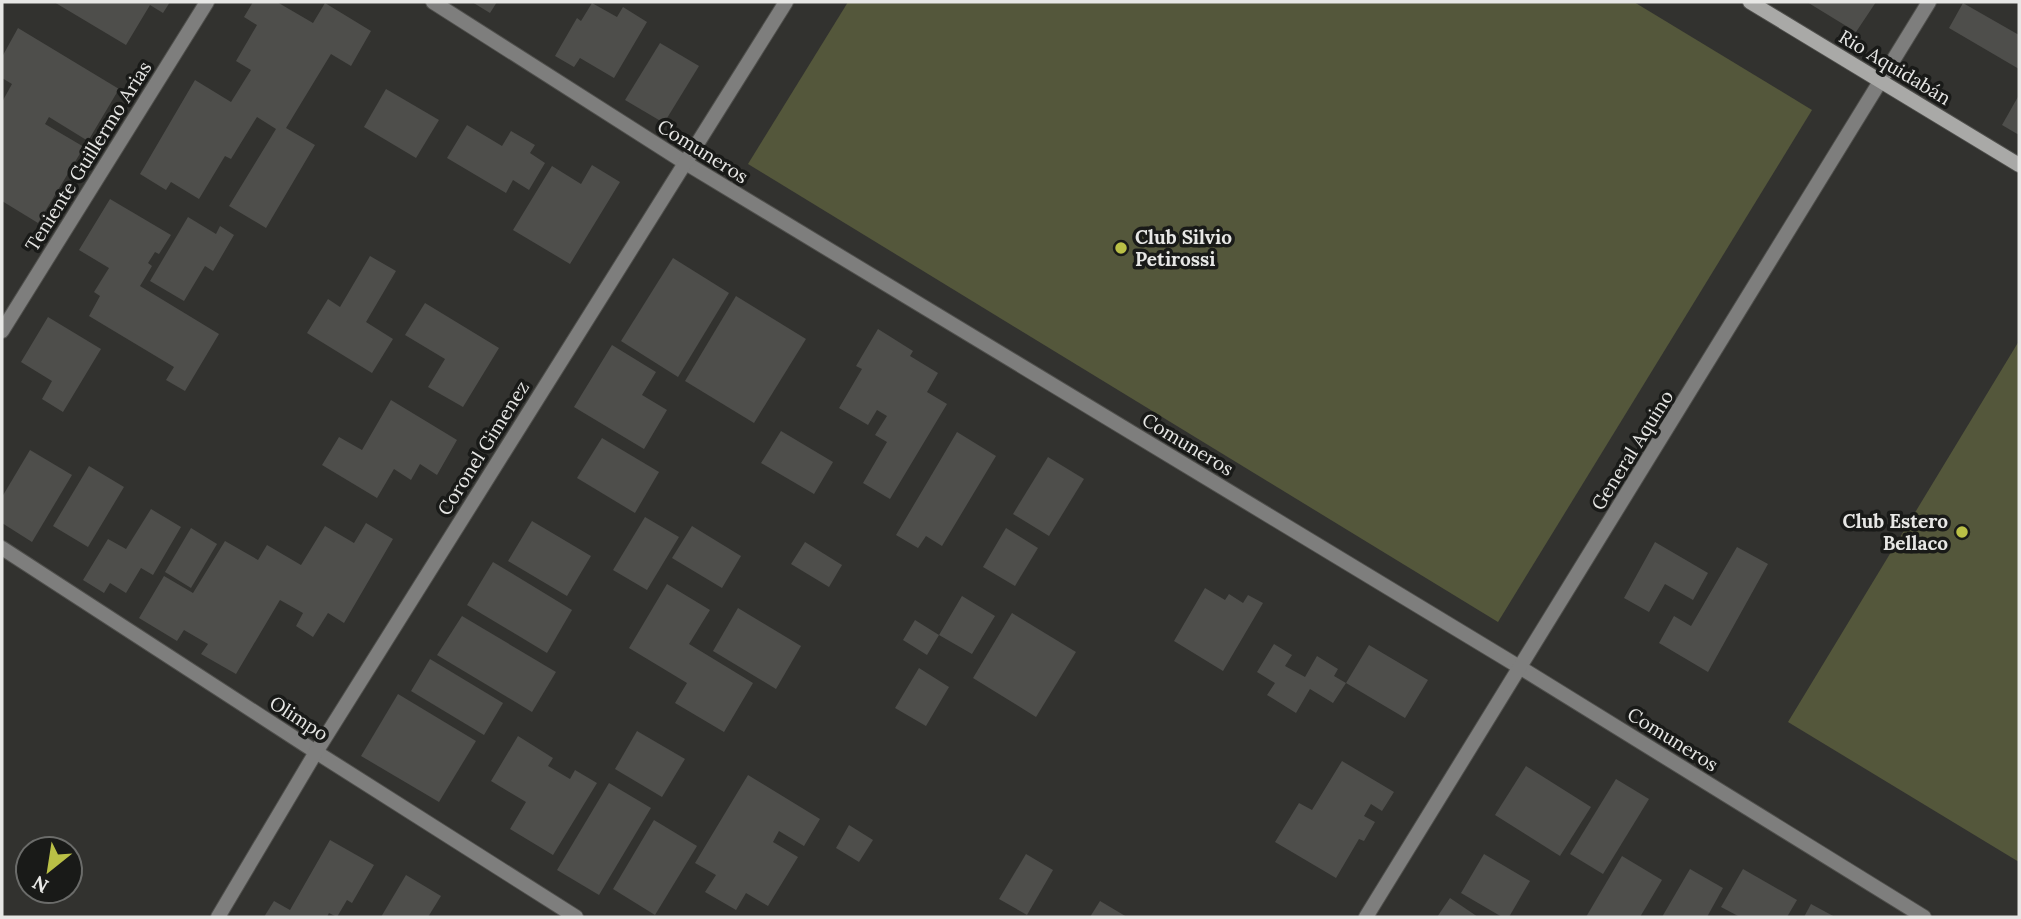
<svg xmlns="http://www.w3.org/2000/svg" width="2021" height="919" font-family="Lora,serif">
	<rect width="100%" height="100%" fill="#32322f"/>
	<g fill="#54573b">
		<path d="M848 2H1634L1812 110 1498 622 748 164Z"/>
		<path d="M2019 341V862L1788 722Z"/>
	</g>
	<g fill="#4e4e4b">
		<path d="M54 2H170L163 13 150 5 126 45Z"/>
		<path d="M253 2H277L313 23 325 3 371 31 351 66 331 54 286 128 315 145 266 228 229 206 276 129 257 117 231 159 225 156 199 199 171 182 166 190 140 174 195 80 231 102 251 70 236 61 257 25 244 17Z"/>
		<path d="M472 2H497L490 13Z"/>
		<path d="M1807 2H1876L1856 32Z"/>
		<path d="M592 3 617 17 623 7 647 22 614 78 580 58 574 67 555 56 577 18 581 21Z"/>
		<path d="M1963 3 2019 35V69L1949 28Z"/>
		<path d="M18 28 119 89 88 141 49 117 45 124 84 147 38 223 2 201V102L12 84 2 78V57Z"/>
		<path d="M660 43 699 66 664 123 625 100Z"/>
		<path d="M386 89 439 120 416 158 364 127Z"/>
		<path d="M2019 95V135L2002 125Z"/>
		<path d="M467 125 502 146 511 131 535 145 530 153 545 163 529 190 513 180 506 193 447 158Z"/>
		<path d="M592 165 620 182 570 264 513 230 552 166 581 184Z"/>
		<path d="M110 199 171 235 159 254 155 252 148 263 152 266 140 286 219 334 185 391 166 380 174 367 89 316 100 296 94 292 109 268 79 250Z"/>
		<path d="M188 217 216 234 220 226 234 235 213 271 205 266 184 301 150 281Z"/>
		<path d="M370 256 396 271 366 322 393 339 372 373 307 333 328 299 340 307Z"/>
		<path d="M673 258 729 293 678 377 621 341Z"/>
		<path d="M736 296 806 339 754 423 685 381Z"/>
		<path d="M425 303 499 348 463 407 428 387 445 359 405 335Z"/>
		<path d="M48 317 101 349 63 412 42 399 52 381 21 362Z"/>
		<path d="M878 329 913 351 910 356 938 373 927 392 947 404 890 499 863 483 887 442 875 435 887 416 877 410 868 425 839 408 862 369 856 366Z"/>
		<path d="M612 345 656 372 642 395 667 410 644 449 574 407Z"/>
		<path d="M391 400 457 440 437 475 420 464 411 480 394 469 377 498 322 465 339 437 362 450Z"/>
		<path d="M781 431 833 462 814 494 761 463Z"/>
		<path d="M957 432 996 456 942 546 926 536 918 548 896 535Z"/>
		<path d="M602 438 659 472 635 513 577 478Z"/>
		<path d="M30 450 72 475 32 542 2 523V497Z"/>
		<path d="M1048 457 1084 479 1049 536 1013 514Z"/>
		<path d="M89 466 124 487 88 547 53 526Z"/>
		<path d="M151 509 181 527 153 575 141 568 126 593 110 583 104 593 83 580 108 539 126 549Z"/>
		<path d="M645 517 679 537 647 590 613 570Z"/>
		<path d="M532 521 591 556 567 596 508 561Z"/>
		<path d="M366 523 393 539 344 623 328 613 313 637 296 626 303 613 280 600 236 674 201 654 208 644 184 630 177 641 139 618 164 576 193 593 225 541 258 560 267 545 301 565 325 526 354 543Z"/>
		<path d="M692 526 741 556 722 588 672 558Z"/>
		<path d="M191 528 217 544 191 588 165 572Z"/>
		<path d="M1006 528 1038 548 1015 586 983 567Z"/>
		<path d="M805 542 842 565 829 587 791 564Z"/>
		<path d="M1655 542 1708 573 1693 600 1665 584 1649 612 1624 598Z"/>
		<path d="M1737 547 1768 564 1708 672 1659 643 1674 616 1691 626Z"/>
		<path d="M493 562 572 610 547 653 467 605Z"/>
		<path d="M667 584 710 610 689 644 753 683 724 732 675 703 687 683 629 648Z"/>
		<path d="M1205 588 1225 600 1229 594 1243 603 1248 595 1263 603 1223 671 1174 641Z"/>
		<path d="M962 596 995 616 972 654 939 635 927 655 903 640 915 620 939 635Z"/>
		<path d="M738 608 801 646 776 689 713 651Z"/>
		<path d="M1012 613 1076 652 1036 717 973 678Z"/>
		<path d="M462 616 556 672 532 712 437 655Z"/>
		<path d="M1274 644 1292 655 1285 666 1305 677 1317 656 1338 669 1334 676 1346 683 1333 703 1310 689 1296 713 1267 695 1275 683 1257 672Z"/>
		<path d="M1369 645 1428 680 1405 718 1346 683Z"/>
		<path d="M430 659 503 703 484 735 411 691Z"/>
		<path d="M919 668 949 687 926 726 895 708Z"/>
		<path d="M398 694 476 741 439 802 361 756Z"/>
		<path d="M637 731 685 759 662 797 615 769Z"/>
		<path d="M518 736 553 758 548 766 570 779 575 770 597 783 553 855 510 829 526 802 491 781Z"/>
		<path d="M1342 761 1394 792 1382 811 1371 804 1364 816 1375 822 1364 841 1359 839 1336 878 1275 842 1299 803 1312 810Z"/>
		<path d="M1526 766 1591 807 1560 856 1495 815Z"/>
		<path d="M748 775 820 819 804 846 779 831 773 842 798 857 768 906 746 893 736 910 705 892 716 875 695 863Z"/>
		<path d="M1616 779 1649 799 1603 874 1570 854Z"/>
		<path d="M609 783 651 808 599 895 557 870Z"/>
		<path d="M654 820 697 846 655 915 613 889Z"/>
		<path d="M849 825 873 840 859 862 836 848Z"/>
		<path d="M330 840 374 865 352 903 347 900 337 917 329 913 327 917H264L274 901 290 910Z"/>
		<path d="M1026 854 1053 870 1027 915 999 899Z"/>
		<path d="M1484 854 1530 881 1509 917H1502L1461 893Z"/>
		<path d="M1622 856 1662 880 1640 917H1586Z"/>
		<path d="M1690 869 1723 888 1707 917H1662Z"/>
		<path d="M1743 869 1797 900 1787 917H1740L1721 907Z"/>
		<path d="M406 875 441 896 428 917H381Z"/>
		<path d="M1450 898 1478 917H1437Z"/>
		<path d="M1100 901 1127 917H1090Z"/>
		<path d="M1811 904 1835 917H1804Z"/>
	</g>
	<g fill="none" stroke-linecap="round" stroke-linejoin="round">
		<g stroke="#4f4f4c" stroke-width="16">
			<g id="street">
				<path d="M433 2 684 162 1521 668 1924 917"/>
				<path d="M2 331 207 2"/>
				<path d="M2 548 316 752 576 917"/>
				<path d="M218 917 316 752 786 2"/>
				<path d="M1366 917 1929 2"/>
			</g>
		</g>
		<g stroke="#4f4f4c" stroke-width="16">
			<path id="secondary" d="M1750 2 2019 165"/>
		</g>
		<use href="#street" stroke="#7e7e7d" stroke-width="14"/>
		<use href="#secondary" stroke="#a9a9a7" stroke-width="14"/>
	</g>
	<g fill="#bac046" stroke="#191a18" stroke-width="2.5">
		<circle cx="1121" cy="248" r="7"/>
		<circle cx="1962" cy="532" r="7"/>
	</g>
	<g text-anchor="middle" stroke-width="7" stroke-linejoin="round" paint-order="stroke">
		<g font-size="19" fill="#e7e7e5" stroke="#191a18">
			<text transform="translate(1895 67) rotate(31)" y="7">Rio Aquidabán</text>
			<text transform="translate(703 151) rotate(32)" y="7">Comuneros</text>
			<text transform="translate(88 156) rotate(-58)" y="7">Teniente Guillermo Arias</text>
			<text transform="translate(1188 444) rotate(31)" y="7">Comuneros</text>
			<text transform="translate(483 448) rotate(-58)" y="7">Coronel Gimenez</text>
			<text transform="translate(1632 450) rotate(-58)" y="7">General Aquino</text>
			<text transform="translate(299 718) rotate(33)" y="7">Olimpo</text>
			<text transform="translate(1673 739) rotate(32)" y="7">Comuneros</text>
		</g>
		<g font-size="19" font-weight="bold" fill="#e7e7e5" stroke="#191a18" text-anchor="start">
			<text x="1135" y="244">Club Silvio<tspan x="1135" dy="22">Petirossi</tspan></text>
			<text x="1948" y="528" text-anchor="end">Club Estero<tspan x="1948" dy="22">Bellaco</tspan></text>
		</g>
	</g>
	<rect width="2021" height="919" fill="none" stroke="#e7e7e5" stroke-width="7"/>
	<g transform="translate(49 870) rotate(210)"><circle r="33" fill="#191a18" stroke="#6b6c6a" stroke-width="2"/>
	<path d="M0-5L12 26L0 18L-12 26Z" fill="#bac046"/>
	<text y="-10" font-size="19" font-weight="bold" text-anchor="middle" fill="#e7e7e5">N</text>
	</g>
</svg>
